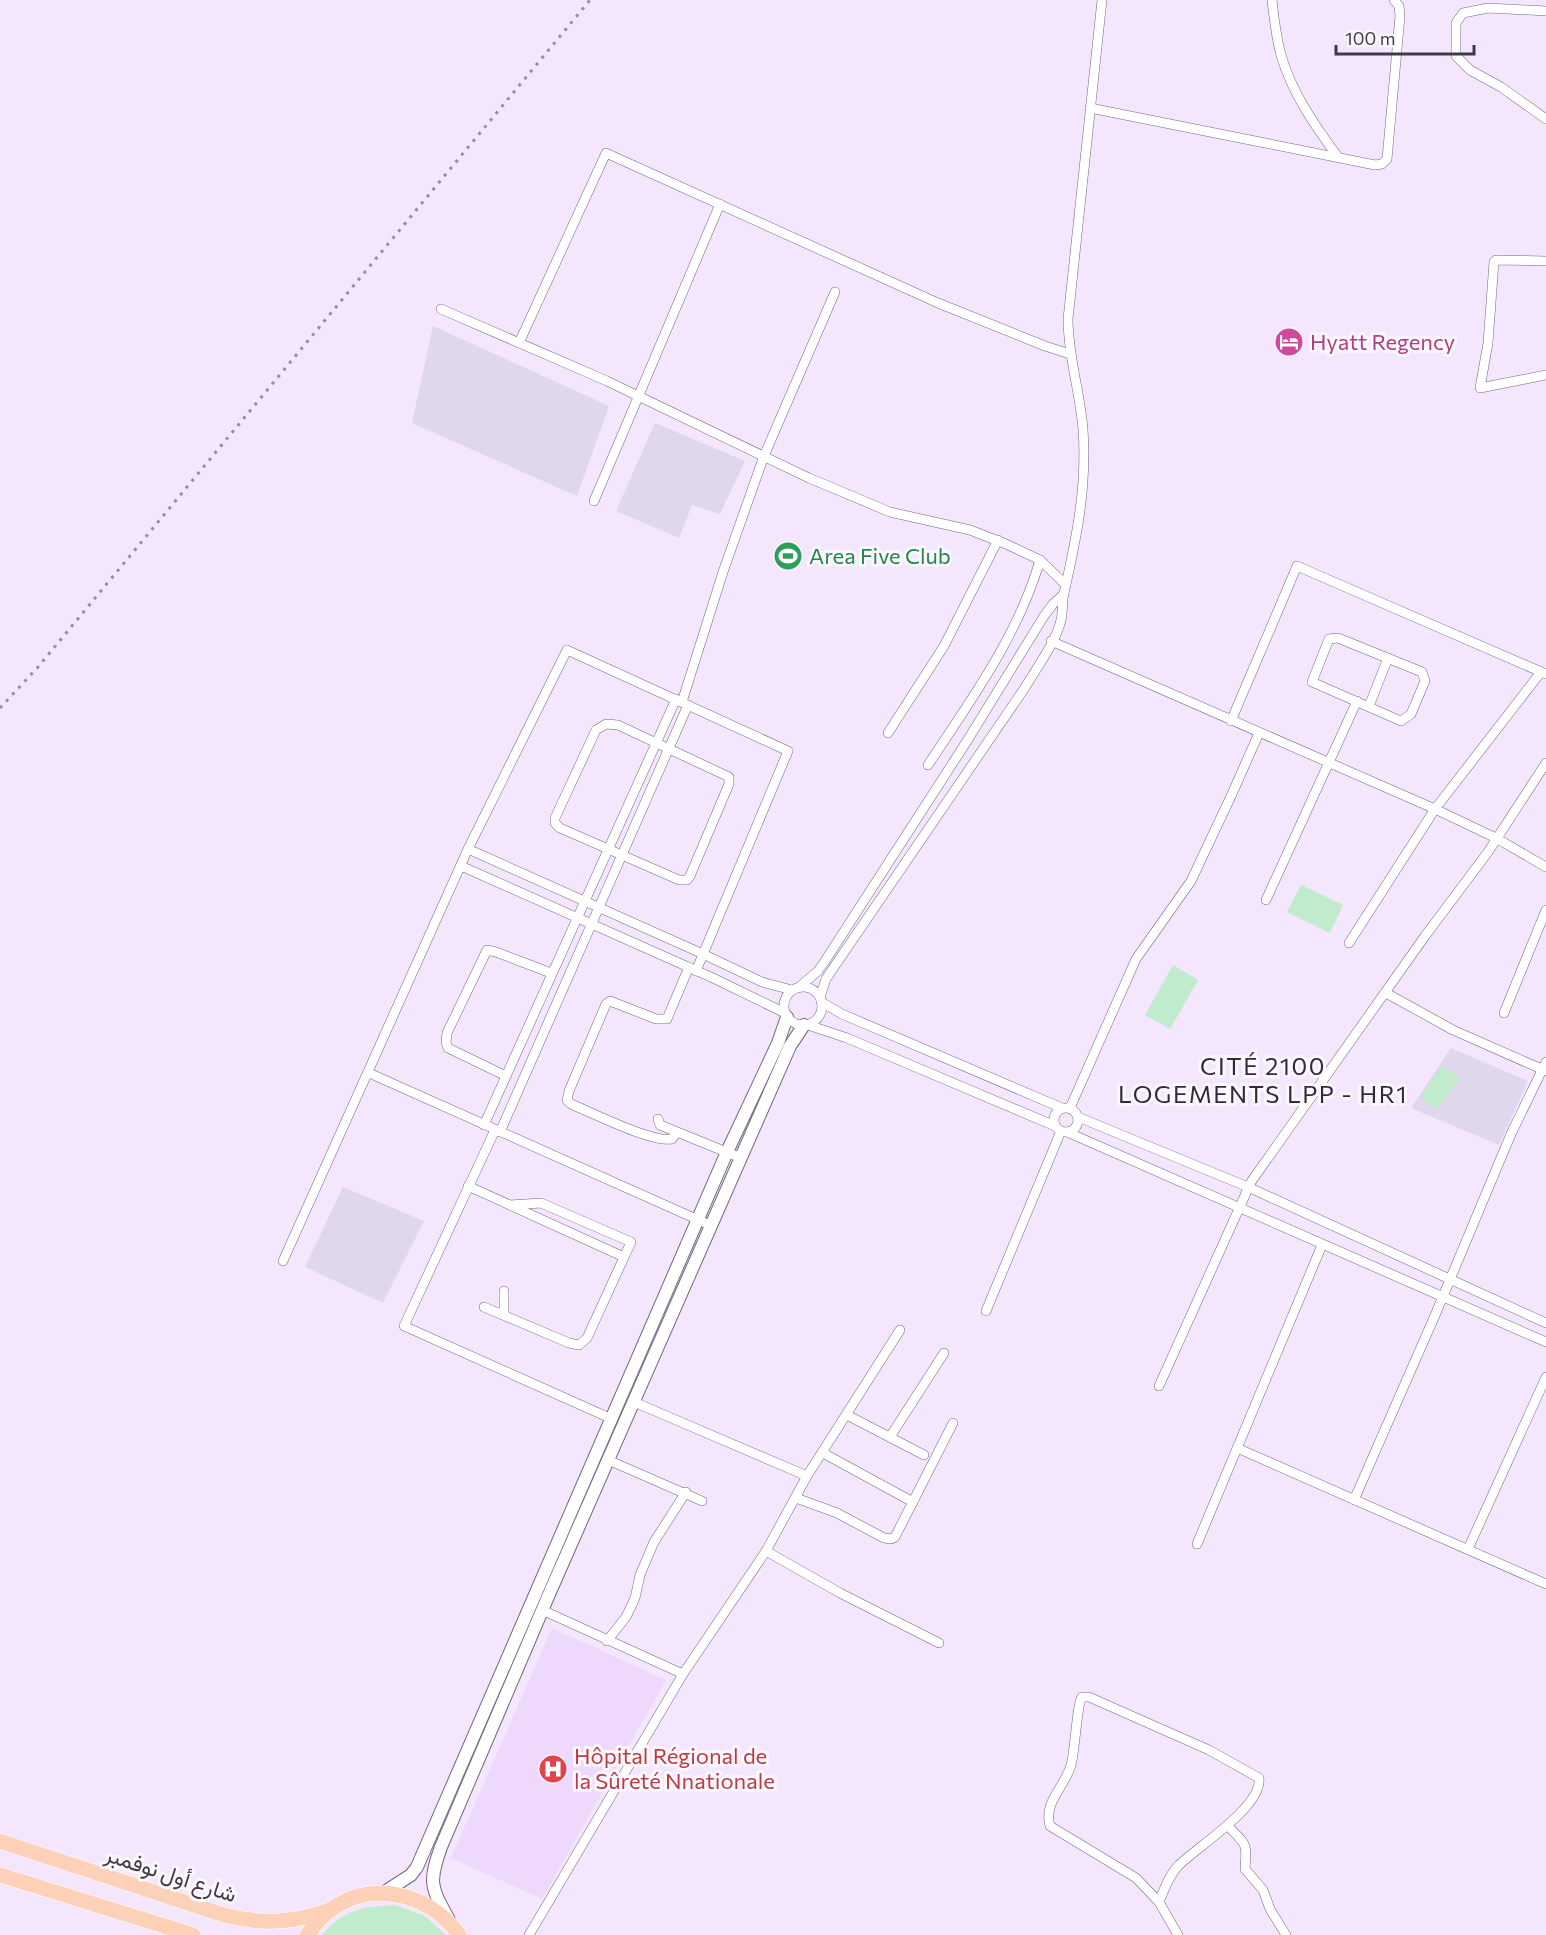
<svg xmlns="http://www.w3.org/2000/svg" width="1546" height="1935" font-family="Commissioner,Vazirmatn,sans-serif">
	<rect width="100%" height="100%" fill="#f3e6fd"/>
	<g fill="#dfd7ec">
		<path d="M433 326 609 406 577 496 412 423Z"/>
		<path d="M655 423 745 461 720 514 692 505 679 538 616 511Z"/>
		<path d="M1451 1048 1528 1081 1499 1145 1411 1108Z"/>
		<path d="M343 1187 424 1221 383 1303 305 1267Z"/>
	</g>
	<path fill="#eed9fc" d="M552 1628 666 1680 542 1899 451 1858Z"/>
	<g fill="#c0ebcc">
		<path d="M1301 885 1343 905 1330 933 1287 912Z"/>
		<path d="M1173 965 1198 980 1170 1029 1145 1015Z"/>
		<path d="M1442 1066 1460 1078 1438 1110 1420 1097Z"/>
		<path d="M395 1905 425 1916 446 1935H322C345 1909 361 1907 395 1905Z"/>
	</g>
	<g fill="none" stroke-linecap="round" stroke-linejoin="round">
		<g stroke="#74667e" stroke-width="10">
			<g id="minor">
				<path d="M1272 0C1274 18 1276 37 1281 55 1292 93 1315 126 1338 157"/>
				<path d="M1546 11 1488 8 1463 13 1456 23V56L1470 70 1501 87 1546 119"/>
				<path d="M1090 108 1375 165 1382 164 1387 159 1400 16 1399 6 1394 0"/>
				<path d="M1546 261 1496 260 1494 262 1488 343 1480 388 1546 375"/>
				<path d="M441 309 607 381 809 478 890 512 970 530 1006 544 1040 560 1066 585"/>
				<path d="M519 343 606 153 938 303 1045 346 1070 354"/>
				<path d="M594 501 720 204"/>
				<path d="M1338 638 1422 672 1425 681 1411 714 1401 721 1312 682 1329 639Z"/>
				<path d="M1051 641 1435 809 1496 838 1546 867"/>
				<path d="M682 702 723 572 764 456 835 292"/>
				<path d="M1369 706 1388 658"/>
				<path d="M1231 721 1297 566 1546 674"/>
				<path d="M606 724 618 725 729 777V784L690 876 687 880H679L560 828 555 823V818L596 730Z"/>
				<path d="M888 733 944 646 998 540"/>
				<path d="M928 765C971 700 1018 636 1040 560"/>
				<path d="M468 849 703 954 762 982 792 990"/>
				<path d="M461 866 713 978 785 1013"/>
				<path d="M1266 900 1357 701"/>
				<path d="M1349 943 1435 809 1541 672"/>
				<circle cx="803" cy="1006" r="19"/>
				<path d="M798 988 818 971 825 961 967 741 1044 616 1053 604 1064 594"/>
				<path d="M1386 993 1453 1030 1546 1071"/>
				<path d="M820 997 826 979 832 970 1024 689C1036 669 1056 642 1061 620 1063 611 1062 601 1064 593 1077 536 1087 487 1083 429 1080 392 1068 356 1068 319L1102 0"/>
				<path d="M821 1002 842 1014 1062 1108"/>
				<path d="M1504 1013 1546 910"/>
				<path d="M808 1025 847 1038 1055 1126"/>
				<path d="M369 1073 712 1226"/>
				<path d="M506 1076 448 1048 446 1042 447 1033 487 950 496 952 551 973"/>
				<circle cx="1066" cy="1120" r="12"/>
				<path d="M1070 1108 1136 959 1191 881 1232 794 1259 733"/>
				<path d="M1078 1117 1248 1187 1546 1323"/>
				<path d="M658 1119 660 1125 741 1158"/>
				<path d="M484 1125 676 699"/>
				<path d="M495 1130 404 1326 612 1419"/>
				<path d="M500 1132 688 705"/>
				<path d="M677 1132 672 1139C652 1143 593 1113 571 1104L567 1100 569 1091 606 1004 610 1001 656 1019H667L689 967"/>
				<path d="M1067 1132 1546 1342"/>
				<path d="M468 1186 624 1257"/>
				<path d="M283 1261 468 849 567 650 788 751 696 971"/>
				<path d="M504 1291V1315"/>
				<path d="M484 1307 569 1343 579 1345 587 1338 631 1242 541 1203 510 1205"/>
				<path d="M986 1311 1061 1131"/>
				<path d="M1159 1386 1251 1182 1425 936 1488 852 1546 763"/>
				<path d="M634 1402 807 1476"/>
				<path d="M847 1415 924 1455"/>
				<path d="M890 1437 944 1353"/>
				<path d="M1237 1448 1546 1584"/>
				<path d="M823 1453 913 1502"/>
				<path d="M608 1460 702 1501"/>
				<path d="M796 1498 837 1513 884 1538 891 1539 895 1537 953 1423"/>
				<path d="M1354 1500 1436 1313 1511 1134 1546 1062"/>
				<path d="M1197 1544 1322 1245"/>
				<path d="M1468 1549 1546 1377"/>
				<path d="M766 1551 840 1593 939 1643"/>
				<path d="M542 1610 683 1674"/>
				<path d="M607 1641 626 1617 635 1598 640 1575 654 1542 686 1492"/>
				<path d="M1228 1826C1247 1846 1247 1842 1245 1869L1263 1890 1270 1909 1286 1935"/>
				<path d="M1159 1902C1164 1890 1169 1875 1179 1865 1197 1847 1263 1806 1259 1778L1209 1750 1089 1697H1082C1077 1703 1075 1752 1071 1765 1065 1787 1043 1802 1050 1826L1136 1878 1159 1902 1178 1935"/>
				<path d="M529 1935 683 1674 766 1551 807 1476 900 1330"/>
			</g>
		</g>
		<g stroke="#74667e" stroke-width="14">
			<g id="tertiary">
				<path d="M383 1893 411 1875 417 1867 727 1152 778 1043 787 1017"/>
				<path d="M449 1920C431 1887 428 1883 441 1847L550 1592 790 1046 804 1025"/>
			</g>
		</g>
		<g stroke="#fff" stroke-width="16">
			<g id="primary">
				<path d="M0 1841 224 1915C263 1925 295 1923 332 1909"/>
				<path d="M0 1875 193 1935"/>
				<path d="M307 1935C312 1929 317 1922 322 1917 363 1877 429 1891 459 1935"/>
			</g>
		</g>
		<use href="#minor" stroke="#fff" stroke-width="9"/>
		<use href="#tertiary" stroke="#fff" stroke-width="12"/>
		<use href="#primary" stroke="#fdd1b8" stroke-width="15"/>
		<path stroke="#978d9e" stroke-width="3" stroke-dasharray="3 6" stroke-linecap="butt" d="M0 708 38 667 590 0"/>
	</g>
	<defs>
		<g id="hotel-disc" transform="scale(1.5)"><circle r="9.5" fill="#d1479c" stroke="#fbf8fd"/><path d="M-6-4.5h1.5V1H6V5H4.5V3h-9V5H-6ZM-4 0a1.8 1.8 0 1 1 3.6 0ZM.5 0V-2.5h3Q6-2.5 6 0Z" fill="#fff"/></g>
		<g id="stadium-disc" transform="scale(1.5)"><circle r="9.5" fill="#2e9e5b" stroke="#fbf8fd"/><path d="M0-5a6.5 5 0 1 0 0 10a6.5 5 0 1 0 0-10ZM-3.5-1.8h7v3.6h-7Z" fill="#fff"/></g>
		<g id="hospital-disc" transform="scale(1.5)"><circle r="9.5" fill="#e0444e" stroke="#fbf8fd"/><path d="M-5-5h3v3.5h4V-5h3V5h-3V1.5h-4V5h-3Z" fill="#fff"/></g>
	</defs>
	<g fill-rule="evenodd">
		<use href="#hotel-disc" x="1289" y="342"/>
		<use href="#stadium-disc" x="788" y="556"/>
		<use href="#hospital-disc" x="553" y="1769"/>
	</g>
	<g text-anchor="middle" stroke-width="6" stroke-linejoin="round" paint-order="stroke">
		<g font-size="22" fill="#b23c85" stroke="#fbf8fd" text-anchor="start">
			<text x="1310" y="350">Hyatt Regency</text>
		</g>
		<g font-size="22" fill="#27864d" stroke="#fbf8fd" text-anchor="start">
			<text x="809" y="564">Area Five Club</text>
		</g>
		<g font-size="22" fill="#be3a42" stroke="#fbf8fd" text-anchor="start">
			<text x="574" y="1764">Hôpital Régional de<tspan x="574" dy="25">la Sûreté Nnationale</tspan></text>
		</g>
		<g font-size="22" fill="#403a45" stroke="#fbf8fd">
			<text transform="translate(171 1874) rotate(18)" y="8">شارع أول نوفمبر</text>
		</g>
		<g font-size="24" letter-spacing="1.5" fill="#35283d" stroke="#fbf8fd">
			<text x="1263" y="1075">CITÉ 2100<tspan x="1263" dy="28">LOGEMENTS LPP - HR1</tspan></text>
		</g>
	</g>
	<path d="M1336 45v9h138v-9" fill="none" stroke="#403a45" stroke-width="3"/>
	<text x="1345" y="45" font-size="18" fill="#403a45" stroke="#fbf8fd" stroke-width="4.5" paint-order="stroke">100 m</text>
</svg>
